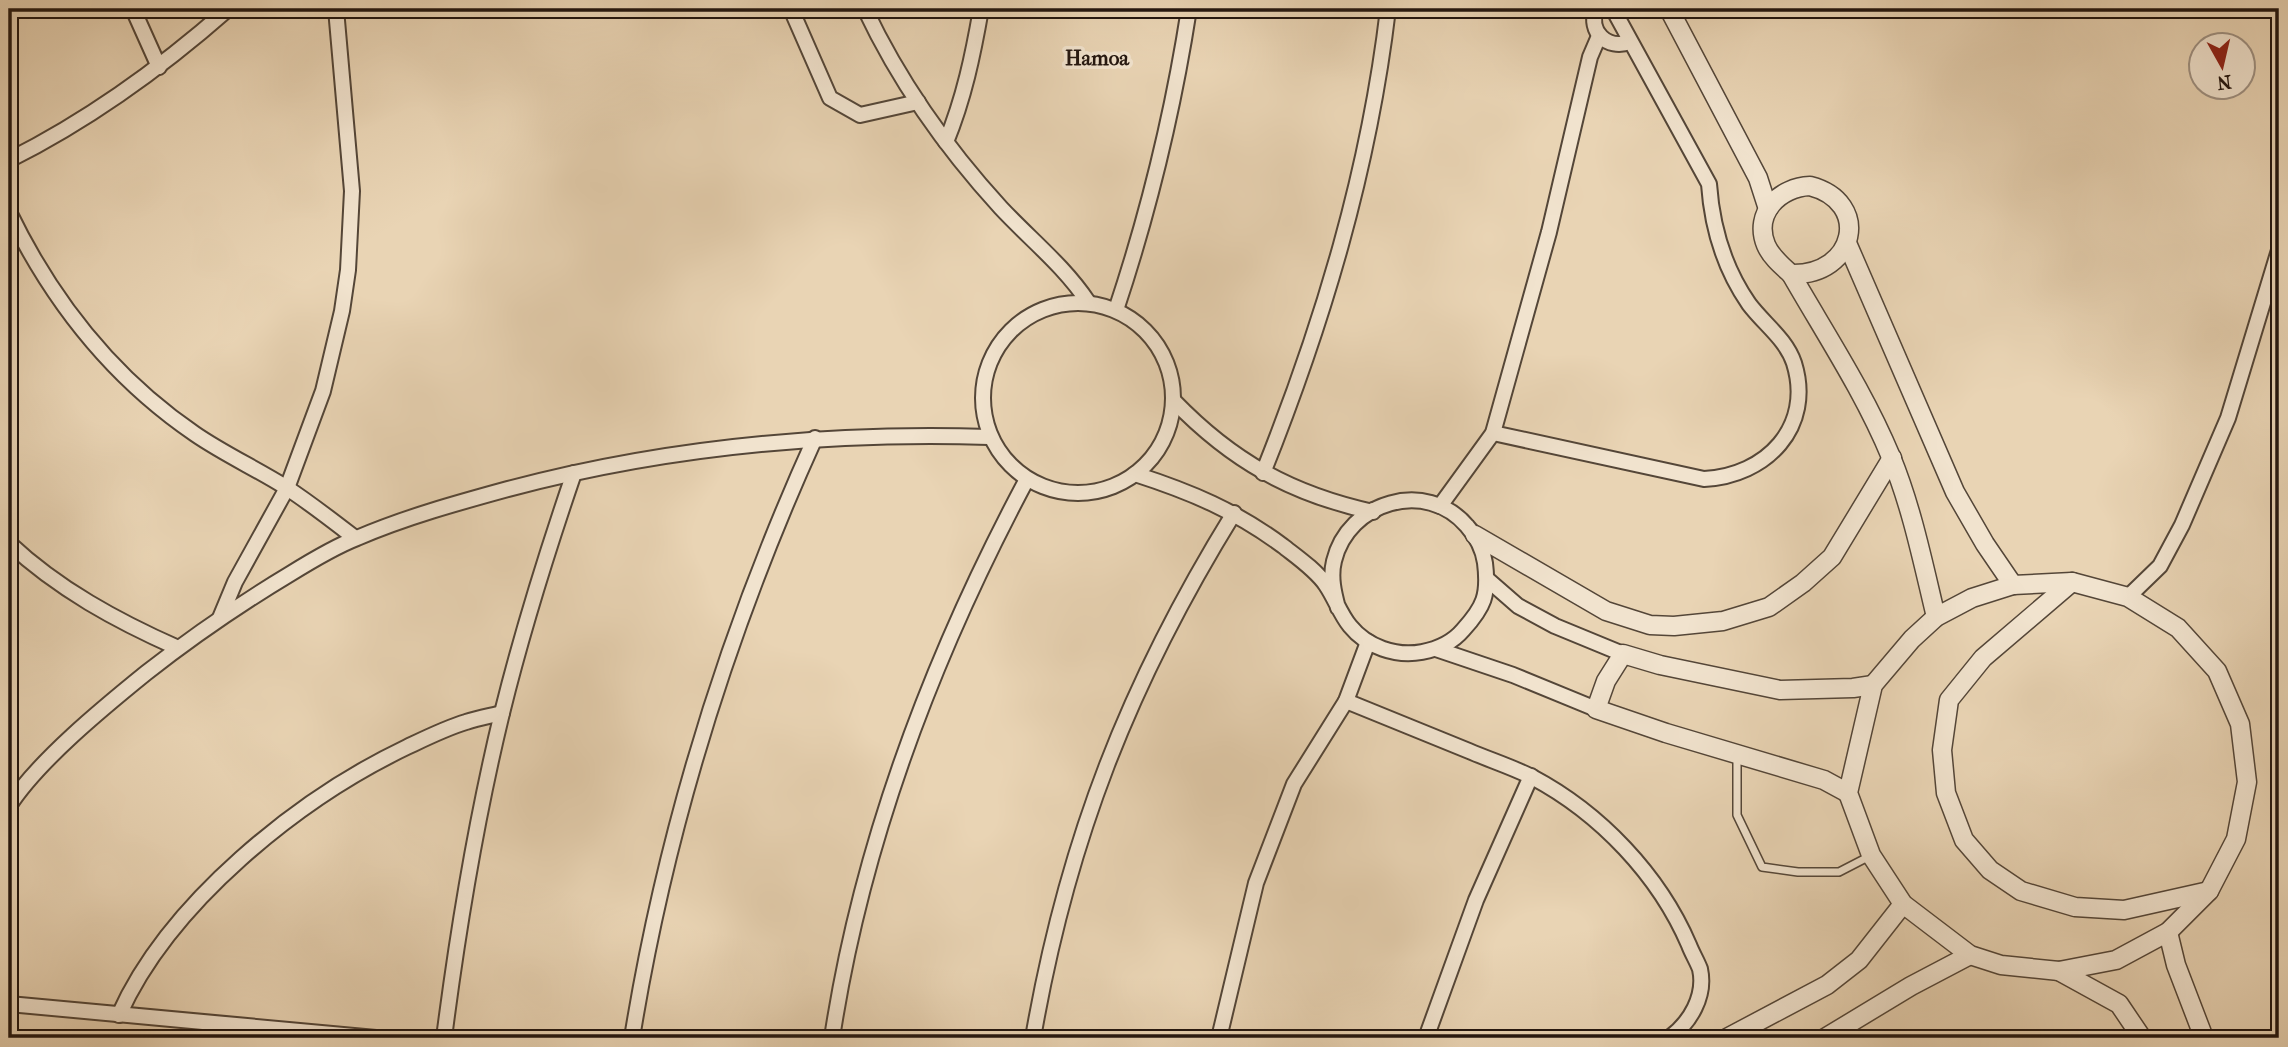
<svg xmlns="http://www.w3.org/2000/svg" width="2288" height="1047" font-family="'IM FELL French Canon',serif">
	<rect width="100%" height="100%" fill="#e9d4b4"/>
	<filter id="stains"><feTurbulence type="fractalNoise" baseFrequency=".00286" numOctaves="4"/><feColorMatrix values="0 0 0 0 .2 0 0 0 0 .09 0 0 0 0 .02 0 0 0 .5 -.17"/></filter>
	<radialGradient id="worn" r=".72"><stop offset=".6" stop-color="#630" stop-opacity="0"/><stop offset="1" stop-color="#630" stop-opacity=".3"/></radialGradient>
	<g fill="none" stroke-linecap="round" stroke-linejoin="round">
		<g stroke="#544638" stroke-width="10">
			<path id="service" d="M1737 755V815L1762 867 1798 872H1839L1870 856"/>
		</g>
		<g stroke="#544638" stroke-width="18">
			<g id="minor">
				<path d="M133 9 159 67"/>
				<path d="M791 9 830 98 860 115 918 102"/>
				<path d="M865 9C899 81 947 149 1001 208 1031 240 1064 266 1088 302"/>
				<path d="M1596 9C1588 32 1607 50 1630 42"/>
				<path d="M946 142C964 98 973 55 981 9"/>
				<path d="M9 160C89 120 161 68 228 9"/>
				<path d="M9 212C52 301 113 378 195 434 224 454 257 469 287 488 310 503 333 521 355 538"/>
				<circle cx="1078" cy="398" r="95"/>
				<path d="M1116 310C1149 211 1173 112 1189 9"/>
				<path d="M1174 401C1232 461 1291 494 1373 512V510"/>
				<path d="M1493 433 1704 479C1766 476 1814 427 1794 363 1786 339 1764 324 1749 304 1724 268 1712 227 1709 184L1613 9"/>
				<path d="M1263 473C1323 323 1369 170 1388 9"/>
				<path d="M1135 474C1191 492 1236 511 1283 546 1297 557 1316 570 1326 585 1335 598 1340 614 1350 626 1367 647 1396 657 1422 652 1438 649 1452 643 1463 630 1484 607 1489 595 1485 563 1483 549 1476 536 1467 526 1426 478 1348 502 1334 561 1330 577 1334 593 1338 608"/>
				<path d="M1440 506 1493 433 1549 232 1590 57 1599 36"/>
				<path d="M9 543C58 589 117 621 178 648"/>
				<path d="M1487 579 1518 606 1555 626 1623 654"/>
				<path d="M2128 597 2160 566 2182 525 2228 418 2279 250"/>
				<path d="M220 618 235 582 287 488 323 391 342 311 348 270 352 191 336 9"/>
				<path d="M1436 649 1513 675 1596 709"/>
				<path d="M1346 701C1387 718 1428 734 1469 751 1490 760 1512 767 1532 777 1600 813 1659 875 1689 945 1692 953 1697 961 1700 969 1706 996 1690 1023 1669 1038"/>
				<path d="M9 806C38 761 104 707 146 673 192 637 240 604 290 574 311 561 334 547 357 538 406 517 457 503 508 489 666 447 826 432 989 437"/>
				<path d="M9 1004 376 1038"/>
				<path d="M119 1015C169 903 298 799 407 747 426 738 446 728 466 722 478 718 490 716 502 713"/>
				<path d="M444 1038C458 929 476 820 502 713 522 632 547 552 574 473"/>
				<path d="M632 1038C666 828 727 632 815 438"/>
				<path d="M832 1038C862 840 933 655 1027 479"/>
				<path d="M1033 1038C1067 841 1129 683 1234 513"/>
				<path d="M1219 1038 1256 883 1294 784 1346 701 1368 642"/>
				<path d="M1426 1038 1476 900 1531 776"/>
			</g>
		</g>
		<g stroke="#544638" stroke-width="21">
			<g id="tertiary">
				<path d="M1669 9 1758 178 1768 209"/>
				<path d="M1810 186C1872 202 1856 276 1791 274 1782 266 1771 257 1766 245 1753 213 1780 187 1810 186Z"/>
				<path d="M1847 243 1955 492 1985 544 2013 585"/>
				<path d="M1791 274C1826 335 1864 392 1891 457 1912 508 1923 563 1936 617"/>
				<path d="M1475 535 1606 611 1650 625 1674 626 1723 621 1769 607 1803 583 1832 557 1892 458"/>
				<path d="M2072 582 2128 597 2178 628 2217 671 2240 724 2247 782 2236 839 2209 891 2168 932 2116 960 2059 971 2001 965 1970 955 1903 904 1871 855 1848 793 1873 685 1912 639 1936 617 1972 598 2013 585Z"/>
				<path d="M2072 582 1983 658 1949 700 1942 750 1946 793 1964 840 1990 870 2021 891 2075 907 2124 910 2209 891"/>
				<path d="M1848 793 1824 780 1666 733 1596 709 1606 681 1623 654 1660 665 1780 690 1853 688 1873 685"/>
				<path d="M2168 932 2176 965 2204 1038"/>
				<path d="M2059 971 2119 1004 2142 1038"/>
				<path d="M1727 1038 1827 985 1859 960 1903 904"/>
				<path d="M1825 1038 1911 986 1970 955"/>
			</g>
		</g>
		<use href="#service" stroke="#f1e3ce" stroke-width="7"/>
		<use href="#minor" stroke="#f1e3ce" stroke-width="14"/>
		<use href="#tertiary" stroke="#f1e3ce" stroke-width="18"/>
	</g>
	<g text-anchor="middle" stroke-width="7" stroke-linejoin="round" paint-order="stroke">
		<g font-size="21" font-weight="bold" fill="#23160f" stroke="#f1e3ce">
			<text x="1097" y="65">Hamoa</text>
		</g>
	</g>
	<rect width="2288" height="1047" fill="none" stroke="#e9d4b4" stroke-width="35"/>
	<rect x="10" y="10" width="2267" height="1026" fill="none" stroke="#23160f" stroke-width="3.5"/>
	<rect x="18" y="18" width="2253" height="1012" fill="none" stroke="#23160f" stroke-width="2"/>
	<g transform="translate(2222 66) rotate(172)"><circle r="33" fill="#f1e3ce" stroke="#9f9182" stroke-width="2"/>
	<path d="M0-5L12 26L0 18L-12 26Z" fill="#8f2418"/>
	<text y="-10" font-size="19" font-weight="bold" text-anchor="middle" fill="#23160f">N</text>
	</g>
	<rect width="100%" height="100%" filter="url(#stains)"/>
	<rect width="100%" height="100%" fill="url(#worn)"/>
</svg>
